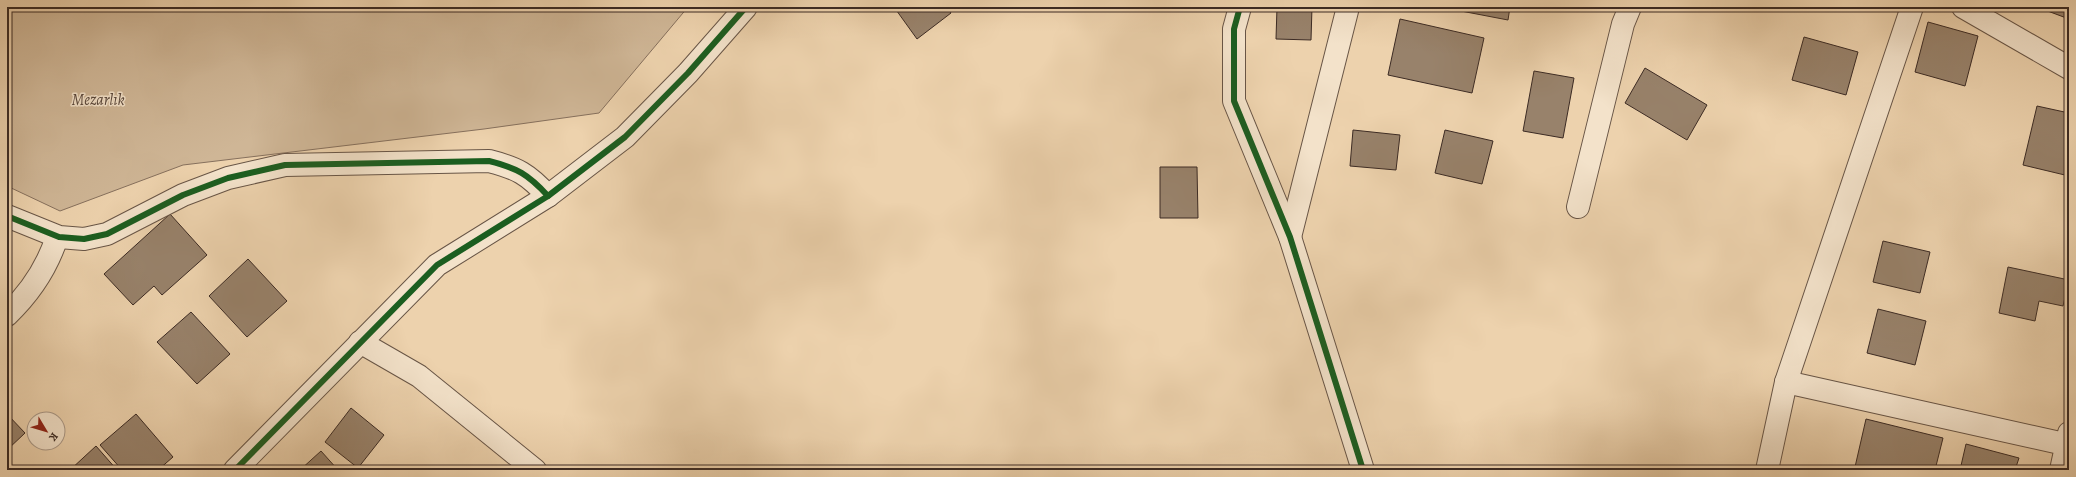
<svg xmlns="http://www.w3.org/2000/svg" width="2076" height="477" font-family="Alegreya,serif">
	<rect width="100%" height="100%" fill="#edd2ad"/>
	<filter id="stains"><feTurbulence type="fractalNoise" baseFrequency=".005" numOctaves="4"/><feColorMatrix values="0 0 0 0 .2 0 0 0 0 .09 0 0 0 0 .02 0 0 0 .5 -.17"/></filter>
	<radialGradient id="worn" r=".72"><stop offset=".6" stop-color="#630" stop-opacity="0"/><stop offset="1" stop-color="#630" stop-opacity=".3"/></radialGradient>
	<path fill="#cfb696" stroke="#86705d" d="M7 7H688L599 113 484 129 183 165 60 211 7 186Z"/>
	<g fill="#98826b" stroke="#3c2b24">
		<path d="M894 7H947L951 13 917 39Z"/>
		<path d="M1277 7H1312L1311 40 1276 39Z"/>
		<path d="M1461 7H1510L1508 20 1461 11Z"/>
		<path d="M2046 7H2069V19L2045 10Z"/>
		<path d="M1400 19 1484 38 1472 93 1388 75Z"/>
		<path d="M1928 22 1978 36 1965 86 1915 72Z"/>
		<path d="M1804 37 1858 52 1846 95 1792 80Z"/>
		<path d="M1645 68 1707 105 1687 140 1625 103Z"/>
		<path d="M1534 71 1574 78 1563 138 1523 131Z"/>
		<path d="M2037 106 2069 113V176L2023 165Z"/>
		<path d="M1353 130 1400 135 1396 170 1350 166Z"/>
		<path d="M1445 130 1493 141 1482 184 1435 173Z"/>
		<path d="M1160 167H1197L1198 218H1160Z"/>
		<path d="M170 214 207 255 162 295 154 286 133 305 104 274Z"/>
		<path d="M1883 241 1930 252 1920 293 1873 282Z"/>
		<path d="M248 259 287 301 247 337 209 296Z"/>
		<path d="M2008 267 2069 280 2063 306 2039 301 2035 321 1999 313Z"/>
		<path d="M1878 309 1926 321 1915 365 1867 353Z"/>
		<path d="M191 312 230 354 197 384 157 342Z"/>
		<path d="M351 408 384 435 358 468 325 442Z"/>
		<path d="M7 414 25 433 7 450Z"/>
		<path d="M136 414 173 457 158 470H122L100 445Z"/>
		<path d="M1866 419 1943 438 1935 470H1866L1855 467Z"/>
		<path d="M1966 444 2019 458 2015 470H1960Z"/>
		<path d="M96 446 117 470H70Z"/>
		<path d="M321 451 338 470H300Z"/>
	</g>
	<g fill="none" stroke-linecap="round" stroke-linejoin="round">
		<g stroke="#685546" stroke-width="24">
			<g id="minor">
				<path d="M1240 7 1234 29V101L1290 237 1363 470"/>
				<path d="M1963 7 2069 68"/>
				<path d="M1578 207 1623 24 1630 7"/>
				<path d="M7 216 59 237 84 239 107 234 183 195 228 178 285 165 489 161C517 168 528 174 548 196"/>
				<path d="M1290 237 1348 7"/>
				<path d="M7 315C31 292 47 268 57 237"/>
				<path d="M360 342 419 376 535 470"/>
				<path d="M1786 382 2069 445"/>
				<path d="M235 470 437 265 548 196 625 137 688 73 746 7"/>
				<path d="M1767 470 1786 382 1912 7"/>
				<path d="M2061 470 2069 433"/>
			</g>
		</g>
		<use href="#minor" stroke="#f3e2ca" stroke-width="22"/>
		<g stroke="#f3e2ca" stroke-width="8">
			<g id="cycleway">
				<path d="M1240 7 1234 29V101L1290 237 1363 470"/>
				<path d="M7 216 59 237 84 239 107 234 183 195 228 178 285 165 489 161C517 168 528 174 548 196"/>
				<path d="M235 470 437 265 548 196 625 137 688 73 746 7"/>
			</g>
		</g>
		<use href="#cycleway" stroke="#1b5e20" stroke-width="6"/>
	</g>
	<g text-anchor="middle" stroke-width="3" stroke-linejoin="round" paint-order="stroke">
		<g font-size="16" font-style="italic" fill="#59473b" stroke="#f3e2ca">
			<text x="98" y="105">Mezarlık</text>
		</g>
	</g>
	<rect width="2076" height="477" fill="none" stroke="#edd2ad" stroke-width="24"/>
	<rect x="8" y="8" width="2060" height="461" fill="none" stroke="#3c2b24" stroke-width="2"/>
	<rect x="12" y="12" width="2052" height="453" fill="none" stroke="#3c2b24"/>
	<g transform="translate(46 431) rotate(128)"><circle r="19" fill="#f3e2ca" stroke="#aa9988"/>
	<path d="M0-3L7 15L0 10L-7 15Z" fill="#8f2418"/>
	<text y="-6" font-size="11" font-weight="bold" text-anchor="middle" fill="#3c2b24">K</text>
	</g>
	<rect width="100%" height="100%" filter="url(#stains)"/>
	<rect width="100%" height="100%" fill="url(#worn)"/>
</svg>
